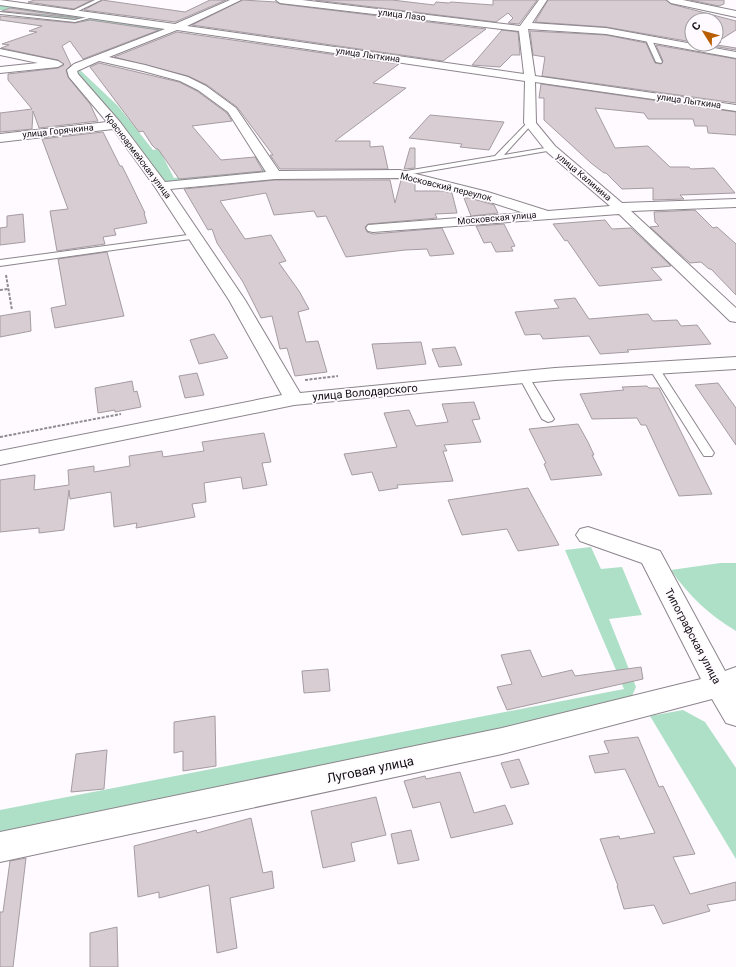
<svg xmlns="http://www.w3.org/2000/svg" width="736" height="967" font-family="Roboto,sans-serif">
	<rect width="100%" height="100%" fill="#fefaff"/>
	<g fill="#aee0c7">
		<path d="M0 4 163 29 149 35 119 30 106 25 0 10Z"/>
		<path d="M79 69 118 106 153 150 159 149 174 178 266 169V171L261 173 167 182 163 181 134 139 77 75Z"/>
		<path d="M591 547 601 569 622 567 642 615 609 619 636 687 632 696 622 702 0 836V810L624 689 565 550Z"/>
		<path d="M720 563H736V631C709 615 688 595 671 570Z"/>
		<path d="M683 710 705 722 736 768V859L650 716Z"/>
	</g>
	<g fill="#d7cdd2" stroke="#a59ca1">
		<path d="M35 0H92L74 9 28 2Z"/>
		<path d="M102 0 185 12 210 0H226L175 22 84 10Z"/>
		<path d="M242 0 276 2 280 4 486 29 443 61 192 25Z"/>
		<path d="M315 0H392L434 5 436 2 449 3 451 2 493 5V0H537L519 24 508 23 513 18 508 13 496 22Z"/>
		<path d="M548 0H666L671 4 736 21V30L717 42H721L717 45 736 48V50L701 44H716V20H692V42L606 27 535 22Z"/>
		<path d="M690 0H724V4L719 6Z"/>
		<path d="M10 8 78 18 2 11Z"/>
		<path d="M0 16 75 23 90 20 159 30 83 59 70 41 62 46 71 65 66 70 68 77 90 104 98 121 39 128 33 111 32 129 0 132V113L32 109 8 80V74L58 68 64 65 58 60 1 48 9 45 2 44 37 32 29 31 42 26 0 20Z"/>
		<path d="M502 30 518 32 520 55H512L500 67 472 65Z"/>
		<path d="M530 31 606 35 646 43 655 63 661 64 663 61 656 45 736 59V103L542 76 545 57 533 55Z"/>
		<path d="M177 32 399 64 373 83 406 88 335 141H370V147L383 146 388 169H280L270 155H273L237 107 207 85 188 76 114 57Z"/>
		<path d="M99 63 179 82 197 91 227 113 232 121 192 126 221 160 255 157 263 171 179 179 158 149H156L152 145 143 131 139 132 90 67Z"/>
		<path d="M541 84 736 112V135L708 133 707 126H695L693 119H648L644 113 595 108 615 148 648 146 670 167H689L691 169 714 168 735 193 680 195 684 199 653 200V188L622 189 606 173H604L591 163 544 120V98H539Z"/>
		<path d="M430 115 504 122 489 150 460 147 462 144 409 138Z"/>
		<path d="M103 132 120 166H122L129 180 145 213H144L147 223 114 229 116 235 103 237 105 244 57 251 50 211 68 209 42 139Z"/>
		<path d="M410 148H415V168L404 169Z"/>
		<path d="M275 180H390L395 203 401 180 415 183V191H443L452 193 457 213 435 214 437 218 368 224 365 227 367 232 373 234 442 228 454 254 430 256 427 249 405 250 346 257 326 216 317 217 314 211 274 215 266 193 220 201 245 239 271 235 286 261 279 263 299 291 309 309 298 312 306 342 318 341 327 372 295 376 287 348 280 349 272 316 261 318 243 282 217 243 212 229 208 230 184 189Z"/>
		<path d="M464 198H470L494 205 498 213 471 216Z"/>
		<path d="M695 210 713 228 717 227 736 244V295L711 269H709L701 262 690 263 650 227 659 226 655 222 654 212Z"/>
		<path d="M23 214 25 242 0 245V228L7 227V216Z"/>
		<path d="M605 220 612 229 631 228 671 266 651 268 662 280 599 286 567 240 565 241 553 224Z"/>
		<path d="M504 224 515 246 511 247 513 251 496 252 491 242 484 243 476 226Z"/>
		<path d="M107 252 124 316 55 328 51 308 66 305 58 259Z"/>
		<path d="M575 298 589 319 648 314 653 321 677 320 681 326 697 325 711 344 627 350 629 352 600 354 589 336 543 339 540 334 525 335 515 312 559 308 554 300Z"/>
		<path d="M30 311 31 331 0 337V316Z"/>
		<path d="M214 334 228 358 199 364 190 340Z"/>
		<path d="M421 342 426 364 377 369 372 344Z"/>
		<path d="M455 347 462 365 439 367 432 349Z"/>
		<path d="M197 373 204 395 185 398 179 376Z"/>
		<path d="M132 381 134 392 137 391 141 407 115 412V410L98 413 95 388Z"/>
		<path d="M718 383 736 408V445L695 385Z"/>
		<path d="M647 386 649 388H659L712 494 679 496 646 425H641L637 418 592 419 580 394 624 390 622 387Z"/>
		<path d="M474 402 480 419 472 420 481 442 444 445 447 451H443L453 481 397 485 398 488 379 491 372 472 352 475 344 454 397 447 384 413 409 410 416 426 448 422 442 404Z"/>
		<path d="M578 424 588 442 594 455H592L602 475 551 480 544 464 546 463 529 429Z"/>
		<path d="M264 433 271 462 262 463 267 485 243 489 241 477 204 483 206 502 192 504 195 517 136 528 137 523 114 527 111 492 70 499 69 490 64 530 39 533V528L0 532V480L35 475 34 490 69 485 68 470 94 466V472L130 466 129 456 162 451 163 457 204 451 202 442Z"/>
		<path d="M528 488 559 545 518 551 507 529 462 535 448 500Z"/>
		<path d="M530 650 542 677 572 670 575 676 641 667 643 679 507 710 497 687 512 684 501 655Z"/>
		<path d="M328 669 330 691 304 693 302 671Z"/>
		<path d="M215 716 216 766 183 771V751L174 753V722Z"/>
		<path d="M638 737 659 787 663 786 695 854 673 857 690 894 736 882V900L707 905 710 911 663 924 654 905 624 909 617 886H618L600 839 619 836 620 839 655 833 625 769 595 773 589 756 609 753 604 741Z"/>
		<path d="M107 750 104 789 71 792 76 754Z"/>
		<path d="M519 759 529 784 511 788 501 763Z"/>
		<path d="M460 772 474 813 505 805 513 824 451 838 440 802 413 808 404 781 425 776 426 779Z"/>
		<path d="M376 797 386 835 351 843 355 861 323 868 311 811Z"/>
		<path d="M251 818 263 873 272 871 274 888 230 898 237 948 217 953 209 885 159 898V892L138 897 134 846 196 830 197 833Z"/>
		<path d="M411 830 419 860 398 864 391 834Z"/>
		<path d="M26 858 13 967H0V912H3L10 861Z"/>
		<path d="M117 927 118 967H90V933Z"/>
	</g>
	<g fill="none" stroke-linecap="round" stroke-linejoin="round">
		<g stroke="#8c858c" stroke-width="2">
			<g id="service">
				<path d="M95 0H101L76 12 72 11Z"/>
				<path d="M0 12 75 20 99 14 101 15 75 22 0 14Z"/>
				<path d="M649 38 652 40 662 62 661 63 656 62 646 40Z"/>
				<path d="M530 121 533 123 532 124 504 155 551 147 554 149 553 150 400 176 396 174 400 172 495 156 528 122Z"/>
				<path d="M195 234H198L199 236 198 238 0 266V260Z"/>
				<path d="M654 365 659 368 714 453 712 456H704L702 453 649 368Z"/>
				<path d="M524 374 529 377 554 419 552 421 548 422 542 419 519 377Z"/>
			</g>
		</g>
		<g stroke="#8c858c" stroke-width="2">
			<g id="minor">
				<path d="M0 0 175 24 230 0H241L187 26 524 74 519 31 280 3 276 0H302L520 26 539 0H547L532 23 606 28 736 52V58L606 34 528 29 535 76 736 105V111L535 82 536 123 555 146 622 203 736 199V207L631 211 736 308V322L730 321 619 214 373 232 368 231 366 228 368 225 524 213 478 198 400 178 275 179 170 189 245 300 300 393 555 368 736 357V369L555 380 294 405 0 465V451L282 395 229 300 155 187 113 129 0 142V134L107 122 69 77 67 70 74 64 165 29 0 5ZM177 30 525 81 524 123 547 152 610 206 548 211 488 192 400 170 279 171 236 108 206 86 188 77 145 65 109 57ZM99 61 143 71 180 81 198 90 228 112 266 172 165 182 120 122 78 74 77 71Z"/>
				<path d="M667 0H683L736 11V17L671 3Z"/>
				<path d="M0 49 58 61 63 64 58 67 0 73V67L38 63 0 55Z"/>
				<path d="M588 527 660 551 725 671 736 667V726L726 723 712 699 502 754 0 862V832L502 728 701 679 642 563 580 541 576 535 580 529Z"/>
			</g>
		</g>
		<g stroke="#8f8b8f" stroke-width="2" stroke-dasharray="3 1.5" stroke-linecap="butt">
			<path d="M6 275 12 310"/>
			<path d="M0 290 8 289"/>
			<path d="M305 380 338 376"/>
			<path d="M0 437 121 414"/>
		</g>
		<use href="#service" fill="#fff" fill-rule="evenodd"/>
		<use href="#minor" fill="#fff" fill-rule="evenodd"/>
	</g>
	<g text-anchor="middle" stroke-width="3.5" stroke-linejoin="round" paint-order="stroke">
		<g font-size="9" fill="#120f12" stroke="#fefaff">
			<text transform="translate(402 15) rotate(7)" y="3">улица Лазо</text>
			<text transform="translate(368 55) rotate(8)" y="3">улица Лыткина</text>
			<text transform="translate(689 101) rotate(8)" y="3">улица Лыткина</text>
			<text transform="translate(58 131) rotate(-6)" y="3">улица Горячкина</text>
			<text transform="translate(138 156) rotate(53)" y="3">Красноармейская улица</text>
			<text transform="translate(584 177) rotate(40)" y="3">улица Калинина</text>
			<text transform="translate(446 187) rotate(14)" y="3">Московский переулок</text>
			<text transform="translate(497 218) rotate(-5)" y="3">Московская улица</text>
		</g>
		<g font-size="11" fill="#120f12" stroke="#fefaff">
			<text transform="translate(365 392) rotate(-5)" y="4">улица Володарского</text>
			<text transform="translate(693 636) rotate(62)" y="4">Типографская улица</text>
		</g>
		<g font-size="13" fill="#120f12" stroke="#fefaff">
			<text transform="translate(370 769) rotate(-12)" y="5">Луговая улица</text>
		</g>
	</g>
	<g transform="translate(704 32) rotate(307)"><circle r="19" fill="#fefaff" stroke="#a09ca0"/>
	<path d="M0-3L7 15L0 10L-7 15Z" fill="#b85d00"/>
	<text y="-6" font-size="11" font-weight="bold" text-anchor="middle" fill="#120f12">С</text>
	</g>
</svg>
